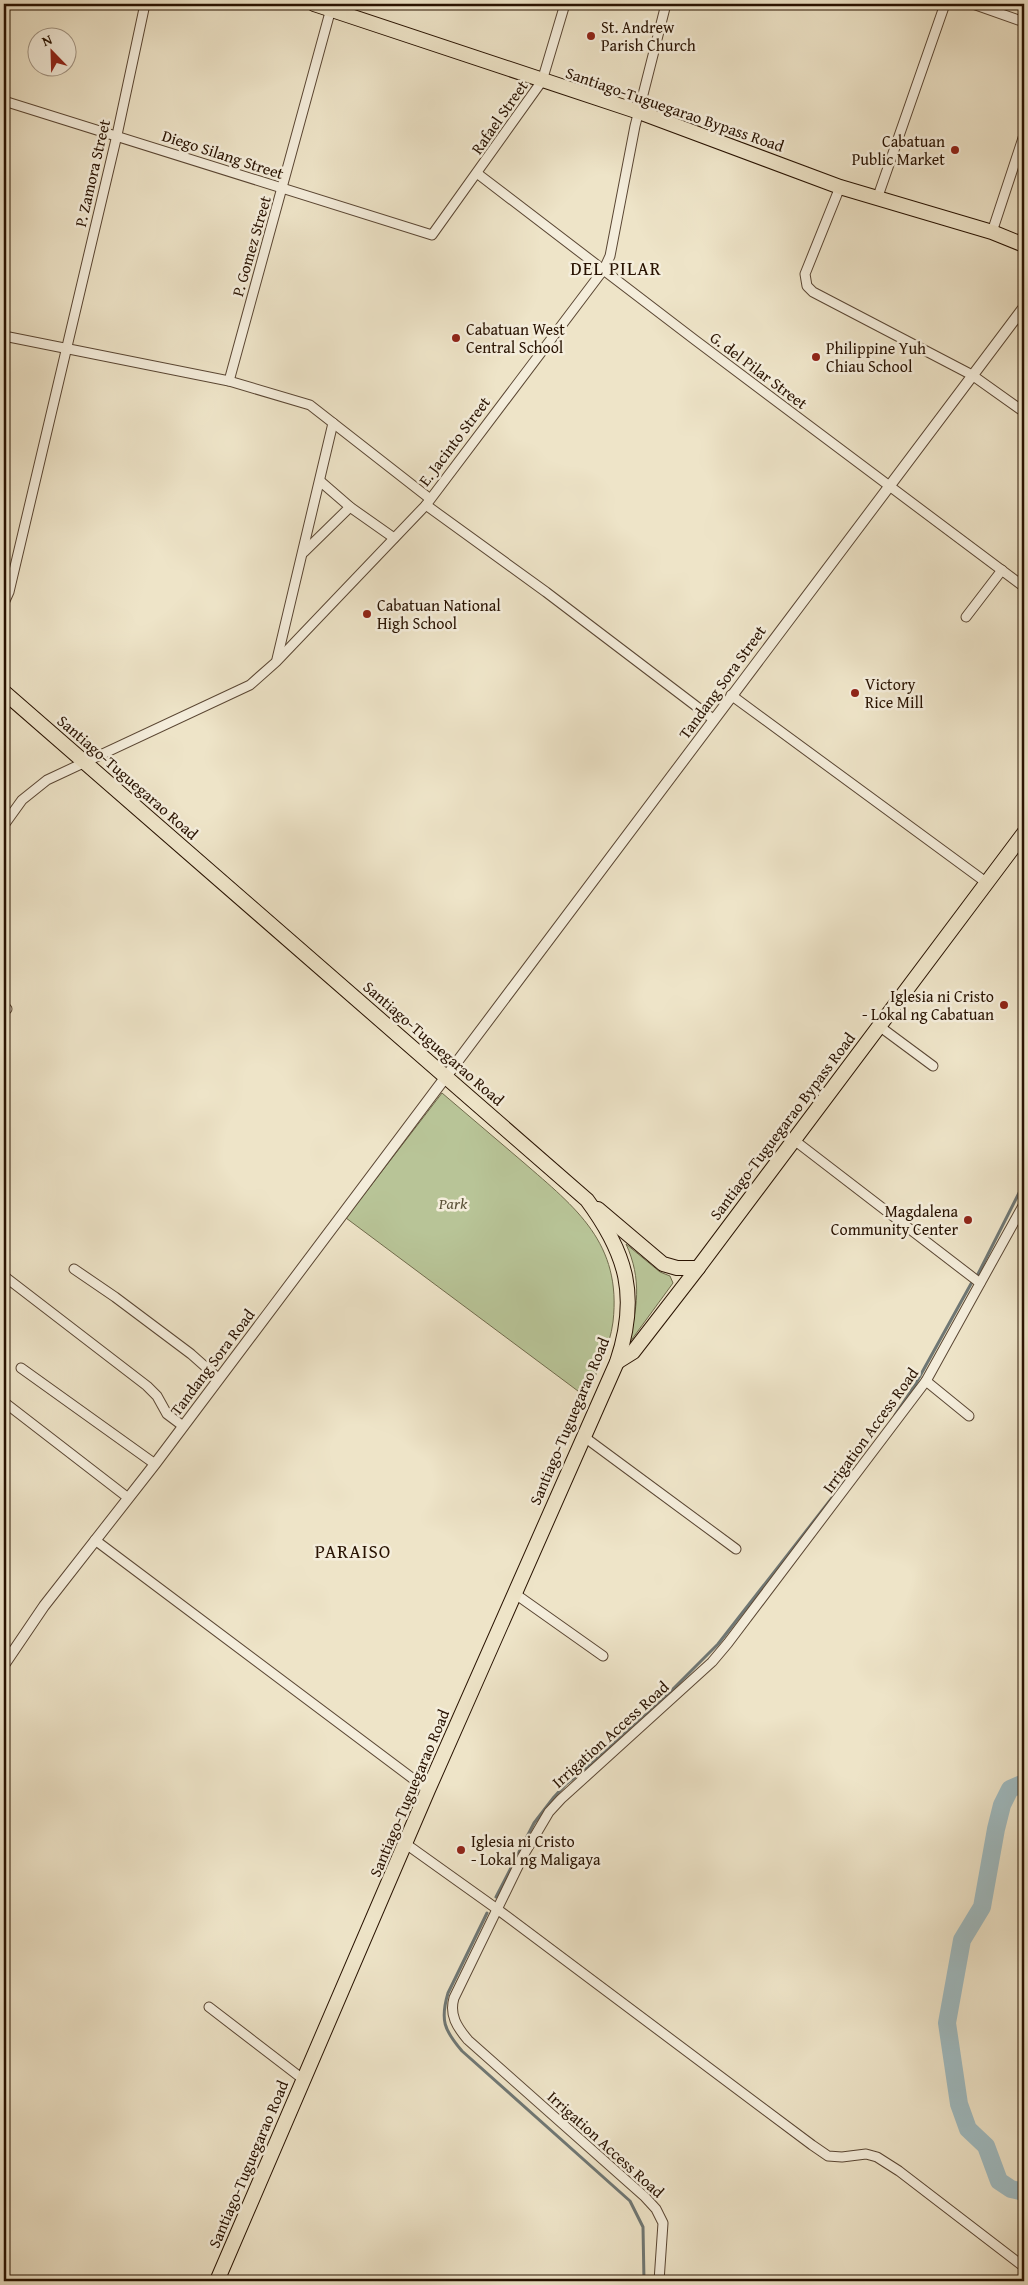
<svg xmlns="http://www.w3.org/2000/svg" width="1028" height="2285" font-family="'Gentium Book Plus',serif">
	<rect width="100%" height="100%" fill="#eee4c8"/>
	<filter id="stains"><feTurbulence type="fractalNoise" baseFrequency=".004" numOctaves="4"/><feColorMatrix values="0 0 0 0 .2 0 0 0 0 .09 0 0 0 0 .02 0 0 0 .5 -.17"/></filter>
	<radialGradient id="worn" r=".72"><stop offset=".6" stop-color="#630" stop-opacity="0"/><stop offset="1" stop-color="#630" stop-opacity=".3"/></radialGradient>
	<g fill="#b8c497" stroke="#706b4c">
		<path d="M442 1093C469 1116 496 1139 523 1162 576 1208 622 1243 613 1322 610 1347 596 1373 586 1397L346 1218Z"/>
		<path d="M626 1244 660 1272 670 1276 673 1283 627 1346C638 1309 642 1279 626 1244Z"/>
	</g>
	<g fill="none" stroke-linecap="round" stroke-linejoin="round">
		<g stroke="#6f7774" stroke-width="3">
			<path d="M977 1276 1024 1183"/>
			<path d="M895 1415 915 1385 972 1282"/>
			<path d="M496 1897 534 1823 554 1797 566 1784 584 1770 660 1702 718 1644 849 1476"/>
			<path d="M487 1913 448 1993C440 2020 444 2030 462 2051L630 2201 643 2227 644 2281"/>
		</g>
		<path stroke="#9fbbc1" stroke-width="18" d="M1024 1783 1010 1789 1002 1805 996 1829 982 1907 962 1940 947 2023 959 2104 968 2129 986 2146 999 2181 1011 2189 1024 2192"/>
		<g stroke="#5a4633" stroke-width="11">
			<g id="minor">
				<path d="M973 4 1024 22"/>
				<path d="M4 101 432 235 542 81 565 4"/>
				<path d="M478 174 695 340 1024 587"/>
				<path d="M840 187 805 274 807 286 813 292 972 375 1024 412"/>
				<path d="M877 199 945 4"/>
				<path d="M992 232 1024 135"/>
				<path d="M4 336 229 381 310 405 429 498"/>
				<path d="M229 381 332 5"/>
				<path d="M320 481 350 507 394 538"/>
				<path d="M426 505 546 592 713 719"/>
				<path d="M304 552 350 507"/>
				<path d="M4 603 9 592 117 135 145 4"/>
				<path d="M966 617 1002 570"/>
				<path d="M277 659 333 423"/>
				<path d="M731 695 987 883"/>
				<path d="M4 825 22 800 47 780 250 685 276 662 426 505 604 269 610 256 635 126 666 4"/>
				<path d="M4 1006 7 1009"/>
				<path d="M879 1026 933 1066"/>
				<path d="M794 1140 980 1283"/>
				<path d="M74 1269 115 1297 191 1354 218 1378"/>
				<path d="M4 1276 147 1386 157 1396 167 1414 183 1426"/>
				<path d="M21 1368 155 1464"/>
				<path d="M926 1381 969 1416"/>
				<path d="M4 1402 127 1497"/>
				<path d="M583 1436 736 1549"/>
				<path d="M95 1540 428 1790"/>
				<path d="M514 1593 603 1656"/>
				<path d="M406 1844 497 1909 812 2145 828 2156 842 2157 866 2154 877 2157 899 2171 1024 2267"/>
				<path d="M209 2007 304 2080"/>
				<path d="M659 2281 663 2223 656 2209 645 2197 468 2040C457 2027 449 2015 454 1998L523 1856 549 1812 561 1799 712 1662 728 1643 926 1381 1024 1204"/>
			</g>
		</g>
		<g stroke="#5a4633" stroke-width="12">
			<path id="tertiary" d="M4 1665 44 1606 155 1464 1024 307"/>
		</g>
		<g stroke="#281201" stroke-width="16">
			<g id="trunk">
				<path d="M314 4 639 112 840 187 992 232 1024 245"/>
				<path d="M4 692 587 1200C627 1254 639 1297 617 1362L428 1790 217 2281"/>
				<path d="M598 1209 663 1264 677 1268H698"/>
				<path d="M617 1362 633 1352 698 1268 1024 833"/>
			</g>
		</g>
		<use href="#minor" stroke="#f4eddb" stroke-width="9"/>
		<use href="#tertiary" stroke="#f4eddb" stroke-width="10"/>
		<use href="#trunk" stroke="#eee4c8" stroke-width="14"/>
	</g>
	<g fill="#8f2418" stroke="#f4eddb" stroke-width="2">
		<circle cx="591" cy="36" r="5"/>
		<circle cx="955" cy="150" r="5"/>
		<circle cx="456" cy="338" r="5"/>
		<circle cx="816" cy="357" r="5"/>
		<circle cx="367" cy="614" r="5"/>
		<circle cx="855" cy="693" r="5"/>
		<circle cx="1004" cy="1005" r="5"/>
		<circle cx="968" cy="1220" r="5"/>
		<circle cx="461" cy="1850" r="5"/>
	</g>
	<g text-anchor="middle" stroke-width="5" stroke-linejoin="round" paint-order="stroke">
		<g font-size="16" fill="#281201" stroke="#f4eddb" text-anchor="start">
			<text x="601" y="33">St. Andrew<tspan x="601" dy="18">Parish Church</tspan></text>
			<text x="945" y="147" text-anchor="end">Cabatuan<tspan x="945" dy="18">Public Market</tspan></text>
			<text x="466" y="335">Cabatuan West<tspan x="466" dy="18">Central School</tspan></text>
			<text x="826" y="354">Philippine Yuh<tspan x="826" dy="18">Chiau School</tspan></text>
			<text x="377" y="611">Cabatuan National<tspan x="377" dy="18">High School</tspan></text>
			<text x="865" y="690">Victory<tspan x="865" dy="18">Rice Mill</tspan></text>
			<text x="994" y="1002" text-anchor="end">Iglesia ni Cristo<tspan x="994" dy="18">- Lokal ng Cabatuan</tspan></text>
			<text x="958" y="1217" text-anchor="end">Magdalena<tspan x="958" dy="18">Community Center</tspan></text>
			<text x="471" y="1847">Iglesia ni Cristo<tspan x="471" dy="18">- Lokal ng Maligaya</tspan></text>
		</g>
		<g font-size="16" fill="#281201" stroke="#f4eddb">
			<text transform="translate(675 109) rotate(19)" y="6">Santiago-Tuguegarao Bypass Road</text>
			<text transform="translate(499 117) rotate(-55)" y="6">Rafael Street</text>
			<text transform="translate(223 154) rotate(18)" y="6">Diego Silang Street</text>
			<text transform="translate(92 173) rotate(-77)" y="6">P. Zamora Street</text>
			<text transform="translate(251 246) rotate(-74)" y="6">P. Gomez Street</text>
			<text transform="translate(759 370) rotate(37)" y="6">G. del Pilar Street</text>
			<text transform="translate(454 441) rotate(-53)" y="6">E. Jacinto Street</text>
			<text transform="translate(722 682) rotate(-54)" y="6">Tandang Sora Street</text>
			<text transform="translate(128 777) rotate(41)" y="6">Santiago-Tuguegarao Road</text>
			<text transform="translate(434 1043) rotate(41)" y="6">Santiago-Tuguegarao Road</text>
			<text transform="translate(782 1126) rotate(-53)" y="6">Santiago-Tuguegarao Bypass Road</text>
			<text transform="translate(212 1362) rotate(-53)" y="6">Tandang Sora Road</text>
			<text transform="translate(569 1421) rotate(-67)" y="6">Santiago-Tuguegarao Road</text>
			<text transform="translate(870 1430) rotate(-54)" y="6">Irrigation Access Road</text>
			<text transform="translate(610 1734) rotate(-42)" y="6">Irrigation Access Road</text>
			<text transform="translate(409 1793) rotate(-67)" y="6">Santiago-Tuguegarao Road</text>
			<text transform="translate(606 2144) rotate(42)" y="6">Irrigation Access Road</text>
			<text transform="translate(248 2164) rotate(-67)" y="6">Santiago-Tuguegarao Road</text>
		</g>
		<g font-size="16" font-style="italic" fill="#5a5036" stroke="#f4eddb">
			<text x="453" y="1209">Park</text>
		</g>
		<g font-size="19" letter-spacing="1" fill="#281201" stroke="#f4eddb">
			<text x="616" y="275">DEL PILAR</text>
			<text x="353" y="1558">PARAISO</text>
		</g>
	</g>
	<rect width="1028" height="2285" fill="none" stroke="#eee4c8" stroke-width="20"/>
	<rect x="5" y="5" width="1018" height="2275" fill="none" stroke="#281201" stroke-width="2.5"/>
	<rect x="10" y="10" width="1008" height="2265" fill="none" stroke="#281201"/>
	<g transform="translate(52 52) rotate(337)"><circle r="24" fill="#f4eddb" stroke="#a29584"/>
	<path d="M0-4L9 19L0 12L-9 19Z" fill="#8f2418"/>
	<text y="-8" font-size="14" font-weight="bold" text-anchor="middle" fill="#281201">N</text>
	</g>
	<rect width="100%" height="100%" filter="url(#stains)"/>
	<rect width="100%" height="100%" fill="url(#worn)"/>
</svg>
